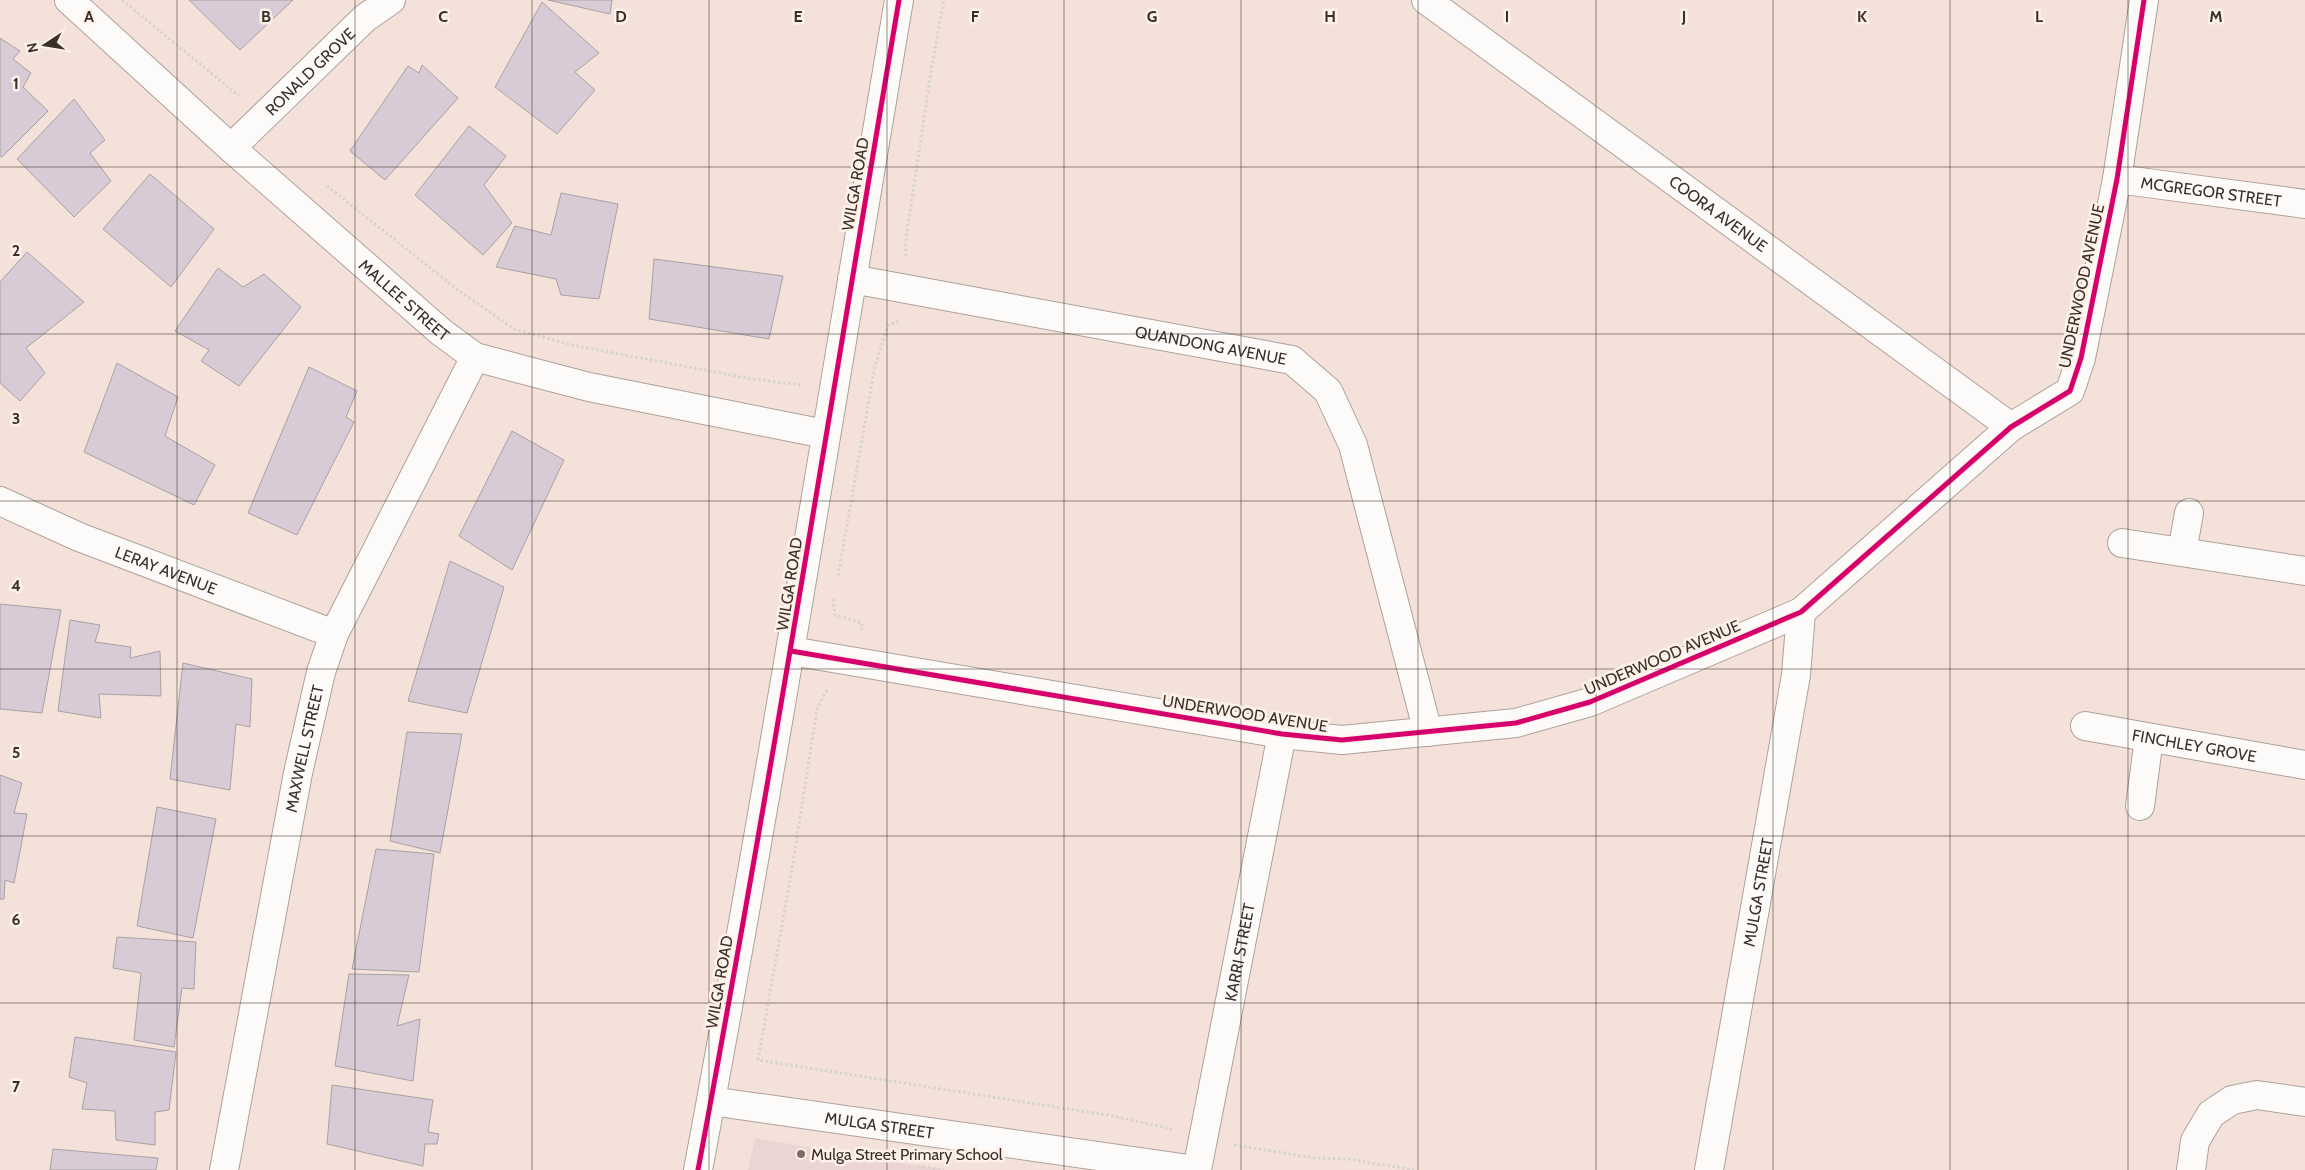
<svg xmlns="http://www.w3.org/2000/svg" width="2305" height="1170" font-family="Cabin,sans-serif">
	<rect width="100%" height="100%" fill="#f4e2da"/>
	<path fill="#ead4d4" d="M755 1138 944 1170H748Z"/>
	<g fill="#d8cbd6" stroke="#aaa1a2">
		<path d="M189 0H293L240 50Z"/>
		<path d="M548 0H612L610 14Z"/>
		<path d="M542 2 599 53 575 72 595 90 557 134 495 87Z"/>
		<path d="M0 38 20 51 13 59 31 73 23 87 48 111 2 157 0 156Z"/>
		<path d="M422 65 458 98 385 180 350 151 408 66 419 73Z"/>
		<path d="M74 99 105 140 90 153 111 181 74 217 17 159Z"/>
		<path d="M469 126 506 156 484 185 512 223 483 255 415 195Z"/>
		<path d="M150 174 214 229 171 287 103 229Z"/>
		<path d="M561 193 618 204 599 299 561 295 556 279 496 267 515 226 551 235Z"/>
		<path d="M27 252 84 302 26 348 45 373 20 401 0 383V282Z"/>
		<path d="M654 259 783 276 769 339 649 319Z"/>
		<path d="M218 268 243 287 264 274 301 307 239 386 201 361 209 350 175 331Z"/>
		<path d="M117 363 178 397 165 436 215 465 194 505 84 452Z"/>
		<path d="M309 367 357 391 346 417 354 422 297 535 248 513Z"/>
		<path d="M512 431 564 460 512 570 459 536Z"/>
		<path d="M450 561 504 587 467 713 408 701Z"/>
		<path d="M0 604 61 610 42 713 0 709Z"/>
		<path d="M70 620 100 625 95 642 131 647 130 658 160 651 161 696 99 694 101 718 58 711Z"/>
		<path d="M183 663 252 679 250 727 236 724 230 790 170 779Z"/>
		<path d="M407 732 462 734 440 853 390 841Z"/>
		<path d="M0 775 22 783 14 813 27 814 14 883 5 880 4 899H0Z"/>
		<path d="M157 807 216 819 193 938 137 926Z"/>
		<path d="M376 849 434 854 419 972 352 969Z"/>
		<path d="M117 937 196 942 194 989 182 988 174 1047 134 1040 141 973 113 968Z"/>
		<path d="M349 974 409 975 397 1026 420 1019 413 1081 335 1066Z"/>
		<path d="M75 1037 176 1052 169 1110 155 1112V1145L116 1140 115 1111 82 1109 87 1083 69 1077Z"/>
		<path d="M332 1085 433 1100 428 1132 439 1134 437 1144H425L423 1166 327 1144Z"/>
		<path d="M53 1149 158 1158 156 1170H50Z"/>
	</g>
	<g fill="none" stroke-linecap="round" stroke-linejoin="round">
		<g stroke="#aea19a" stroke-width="30">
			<g id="minor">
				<path id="s1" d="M69 0 231 148 441 332 475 357 524 370 589 387 825 434"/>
				<path id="s2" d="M1426 0 2011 427"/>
				<path id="s3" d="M231 148 365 18 391 0"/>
				<path id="s4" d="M2117 179 2305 204"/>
				<path id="s5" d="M852 279 1292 360 1328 391 1353 445 1428 732"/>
				<path id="s6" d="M0 501 79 537 334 634"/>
				<path d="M2122 543 2305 571"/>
				<path d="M2182 552 2189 513"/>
				<path d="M791 651 1282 734 1342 740 1516 723 1590 702 1801 612 2011 427 2070 391 2081 358 2117 179 2144 0"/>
				<path id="s7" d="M2085 726 2305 765"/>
				<path d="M2140 806 2149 738"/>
				<path id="s8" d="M711 1101 1196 1170"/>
				<path id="s9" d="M224 1170 298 773 321 672 334 634 475 357"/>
				<path d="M698 1170C771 781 833 390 899 0"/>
				<path id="s10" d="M1197 1170 1282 734"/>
				<path id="s11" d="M1709 1170 1796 675 1801 612"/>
				<path d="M2191 1170 2195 1141 2211 1114 2232 1100 2257 1095 2305 1102"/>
			</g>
		</g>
		<g stroke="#d8d3d0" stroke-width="3" stroke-dasharray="2.5 2.5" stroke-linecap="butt">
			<path d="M122 0 239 96"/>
			<path d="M327 186 458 290 514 329 572 345 752 379 801 385"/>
			<path d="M906 256 905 245 932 65 944 0"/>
			<path d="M838 576 875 366 888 325 900 321"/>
			<path d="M833 599 835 615 862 623 861 630"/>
			<path d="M827 690 817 709 791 875 758 1060 1113 1116 1172 1129"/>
			<path d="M1234 1145 1315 1158 1348 1159 1414 1170"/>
			<path d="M918 1166 944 1170"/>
		</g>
		<use href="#minor" stroke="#fdfbf9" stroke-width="28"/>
		<g stroke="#fdf1ea" stroke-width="8">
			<g id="cycleway">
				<path d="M791 651 1282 734 1342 740 1516 723 1590 702 1801 612 2011 427 2070 391 2081 358 2117 179 2144 0"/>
				<path d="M698 1170C771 781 833 390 899 0"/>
			</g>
		</g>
		<use href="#cycleway" stroke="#d6006c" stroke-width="5"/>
	</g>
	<path fill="none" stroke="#3b2f29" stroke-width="1" stroke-opacity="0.55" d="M177 0V1170M355 0V1170M532 0V1170M709 0V1170M887 0V1170M1064 0V1170M1241 0V1170M1418 0V1170M1596 0V1170M1773 0V1170M1950 0V1170M2128 0V1170M0 167H2305M0 334H2305M0 501H2305M0 669H2305M0 836H2305M0 1003H2305"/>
	<circle fill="#7c6e67" stroke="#fdf1ea" stroke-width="2" cx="801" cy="1154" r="5"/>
	<g text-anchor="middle" stroke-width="5" stroke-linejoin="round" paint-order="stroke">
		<g font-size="16" fill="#3b2f29" stroke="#fdf1ea">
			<text dy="6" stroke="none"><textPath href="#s3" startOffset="110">RONALD GROVE</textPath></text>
			<text transform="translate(855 184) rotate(-80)" y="6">WILGA ROAD</text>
			<text dy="6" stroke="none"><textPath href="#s4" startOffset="95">MCGREGOR STREET</textPath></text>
			<text dy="6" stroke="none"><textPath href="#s2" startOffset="362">COORA AVENUE</textPath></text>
			<text transform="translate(2081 286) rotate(-78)" y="6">UNDERWOOD AVENUE</text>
			<text dy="6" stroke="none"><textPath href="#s1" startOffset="450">MALLEE STREET</textPath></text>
			<text dy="6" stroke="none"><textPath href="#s5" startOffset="365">QUANDONG AVENUE</textPath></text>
			<text dy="6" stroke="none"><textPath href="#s6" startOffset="180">LERAY AVENUE</textPath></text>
			<text transform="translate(789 584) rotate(-81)" y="6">WILGA ROAD</text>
			<text transform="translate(1662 657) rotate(-23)" y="6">UNDERWOOD AVENUE</text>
			<text transform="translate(1245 713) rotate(9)" y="6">UNDERWOOD AVENUE</text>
			<text dy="6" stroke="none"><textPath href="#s7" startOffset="111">FINCHLEY GROVE</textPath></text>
			<text dy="6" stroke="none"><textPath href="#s9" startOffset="429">MAXWELL STREET</textPath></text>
			<text dy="6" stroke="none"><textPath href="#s11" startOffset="282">MULGA STREET</textPath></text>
			<text dy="6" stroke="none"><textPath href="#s10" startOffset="222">KARRI STREET</textPath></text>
			<text transform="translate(719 982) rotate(-80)" y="6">WILGA ROAD</text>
			<text dy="6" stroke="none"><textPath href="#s8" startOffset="170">MULGA STREET</textPath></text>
		</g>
		<g font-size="16" fill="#3b2f29" stroke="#fdf1ea" text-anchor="start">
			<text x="811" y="1160">Mulga Street Primary School</text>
		</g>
	</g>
	<g font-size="16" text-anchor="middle" font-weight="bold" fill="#3b2f29" stroke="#fdf1ea" stroke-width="5" stroke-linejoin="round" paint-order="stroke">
		<text x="89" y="22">A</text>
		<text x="266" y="22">B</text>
		<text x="443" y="22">C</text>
		<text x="621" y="22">D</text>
		<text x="798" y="22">E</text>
		<text x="975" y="22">F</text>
		<text x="1152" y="22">G</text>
		<text x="1330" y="22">H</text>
		<text x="1507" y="22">I</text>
		<text x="1684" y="22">J</text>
		<text x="1862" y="22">K</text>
		<text x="2039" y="22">L</text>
		<text x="2216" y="22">M</text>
		<text x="16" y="89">1</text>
		<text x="16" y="256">2</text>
		<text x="16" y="424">3</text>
		<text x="16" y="591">4</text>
		<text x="16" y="758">5</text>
		<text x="16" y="925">6</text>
		<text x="16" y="1092">7</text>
	</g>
	<g transform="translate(45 45) rotate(258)" stroke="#fdf1ea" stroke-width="4" paint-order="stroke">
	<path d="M0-4L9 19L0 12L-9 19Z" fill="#3b2f29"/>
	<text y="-8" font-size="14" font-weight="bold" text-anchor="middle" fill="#3b2f29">N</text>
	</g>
</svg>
